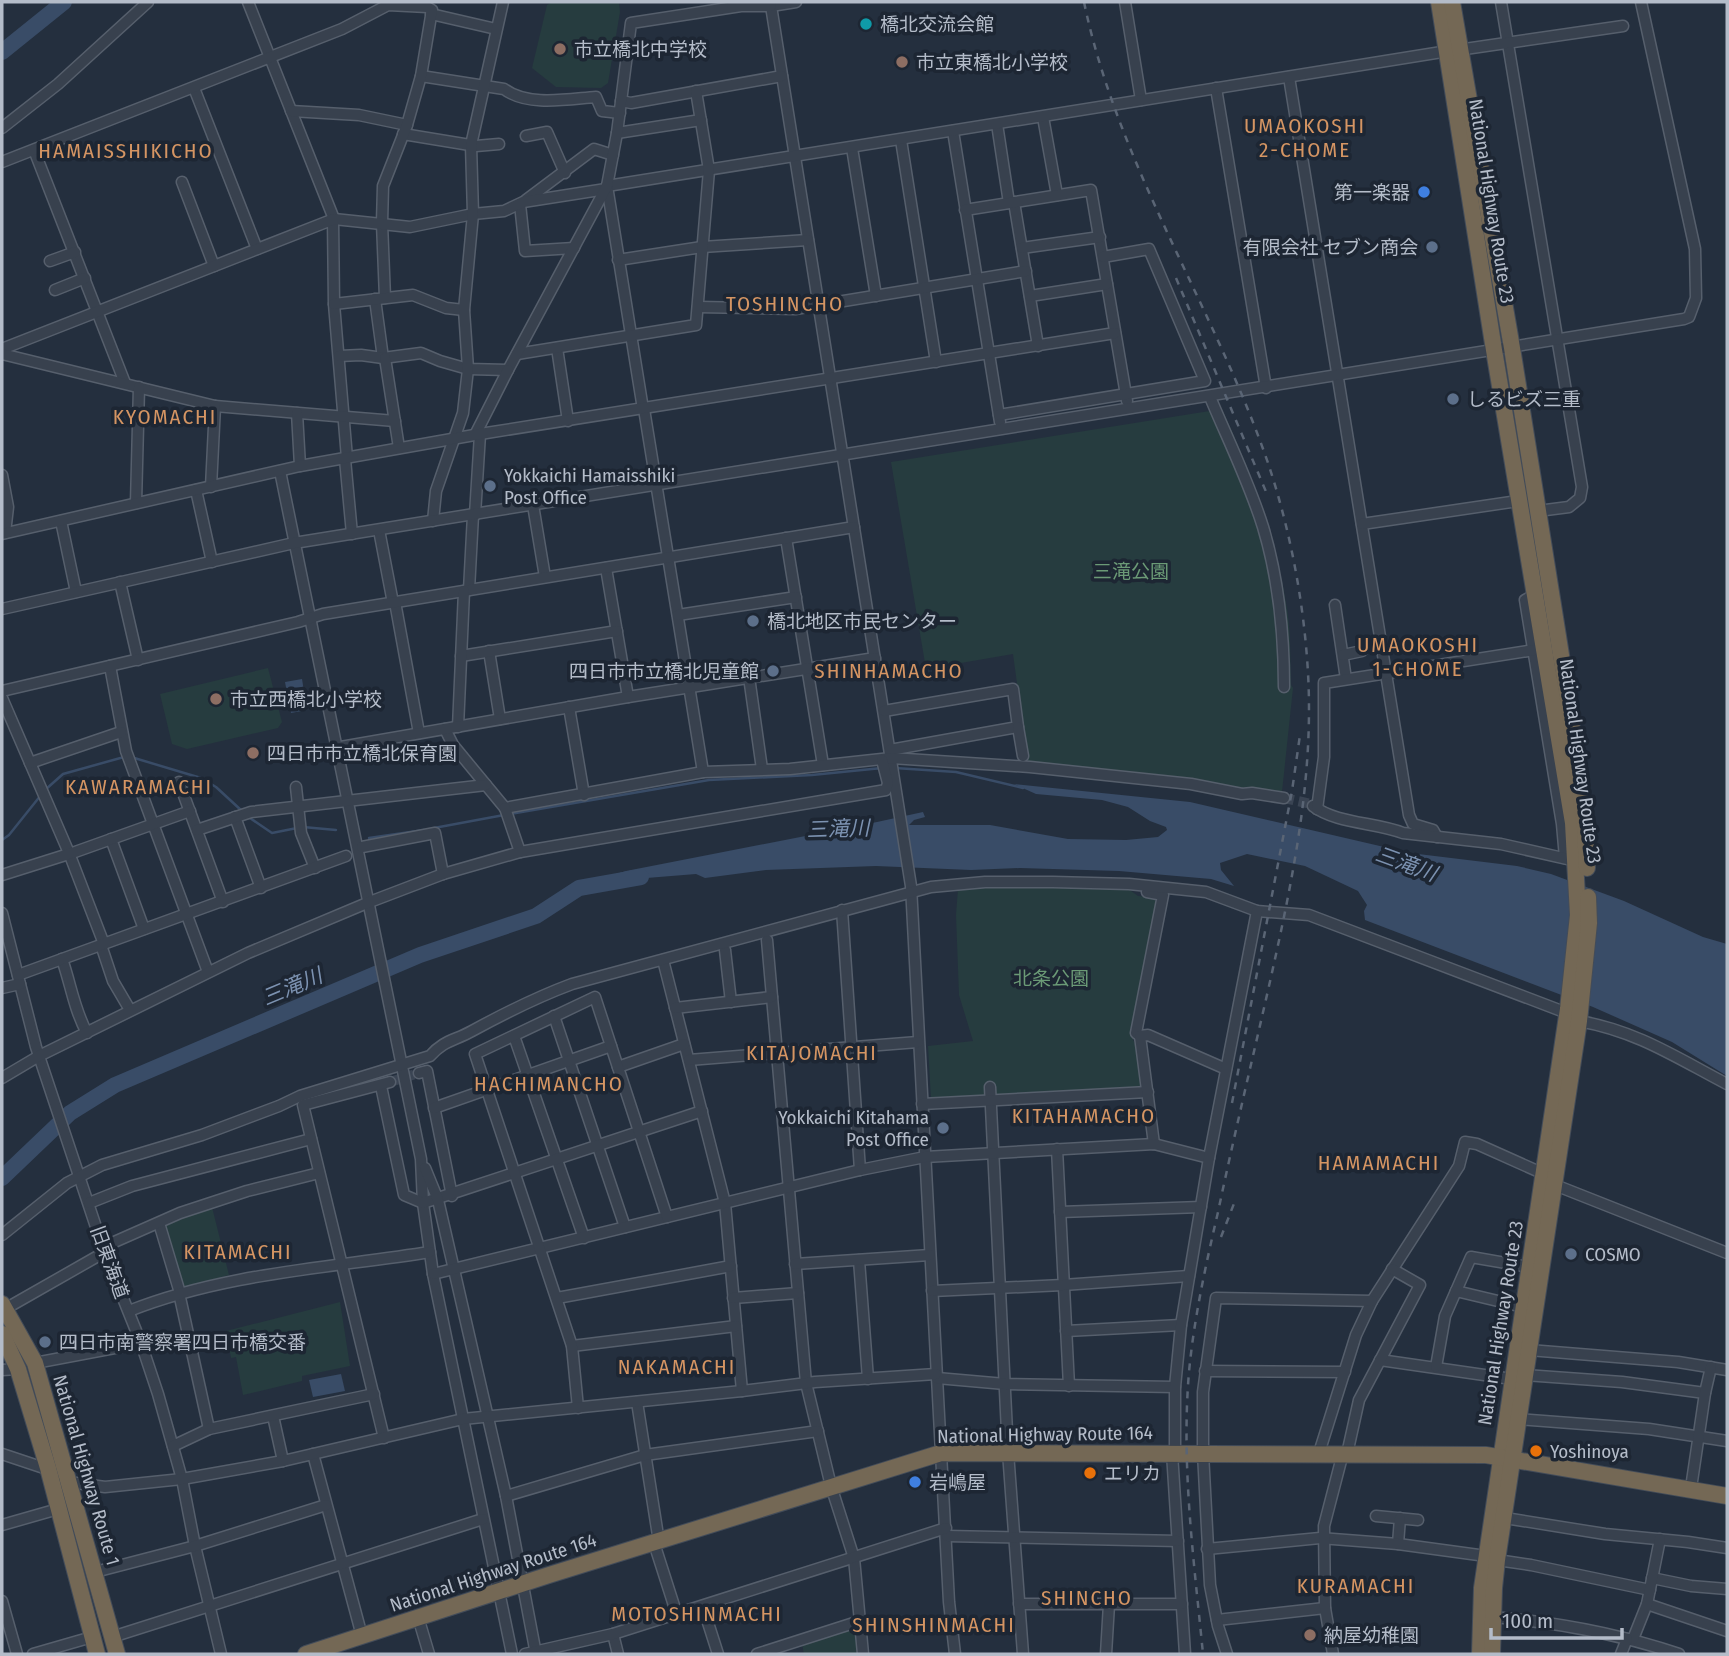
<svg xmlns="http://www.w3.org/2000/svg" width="1729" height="1656" font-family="'Fira Sans Condensed','Noto Sans JP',sans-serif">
	<rect width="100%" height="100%" fill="#242f3e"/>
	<g fill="#263c3f">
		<path d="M552 2H619L620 12 608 83 601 88 556 87 532 68 547 5Z"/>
		<path d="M1222 409C1252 474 1276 538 1287 609 1291 634 1290 660 1291 685L1293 688 1282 792 1253 789 1241 791 1028 764 1013 654 926 669 891 462Z"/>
		<path d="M268 668 282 722 278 728 187 749 172 744 160 694Z"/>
		<path d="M1027 884 1127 888 1138 896 1158 898 1133 1040 1138 1048 1144 1088 931 1099 928 1046 973 1041 959 995 956 915 958 889Z"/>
		<path d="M212 1207 229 1275 182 1288 166 1234V1225Z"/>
		<path d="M340 1302 350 1366 302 1376V1381L243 1395 236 1357 231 1358 226 1331Z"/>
		<path d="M851 1628 856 1630 858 1654H804L802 1644Z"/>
	</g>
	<g fill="#394c67">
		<path d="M302 679 307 710 291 713 285 682Z"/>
		<path d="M1014 784 1190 802 1410 853 1517 866 1551 874 1624 901 1703 937 1727 944V1076L1672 1042 1593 1007 1365 920 1364 911 1367 905 1358 891 1305 866 1247 854 1220 863 1221 870 1234 886 1211 879 1119 871 1020 868 971 870 876 866 766 870 705 878 696 874 585 883 626 871 877 822 923 812 925 817 914 820 909 825H990L1068 839 1126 840 1158 837 1167 830 1166 827 1150 821 1128 807 1102 800 1036 794Z"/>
		<path d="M341 1374 345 1391 313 1397 309 1380Z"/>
	</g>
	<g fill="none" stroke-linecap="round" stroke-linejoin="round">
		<g stroke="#394c67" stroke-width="2.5">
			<path d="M131 757 201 778 216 787 242 811"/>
			<path d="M895 768 956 772 1023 788"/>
			<path d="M45 790 63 774 124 757"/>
			<path d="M510 814 709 780 812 775 882 768"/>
			<path d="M247 816 272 833 297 828"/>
			<path d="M303 827 336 830"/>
			<path d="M434 828 504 815"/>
			<path d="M369 838 424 830"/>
			<path d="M2 840 9 835 41 795"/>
		</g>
		<g stroke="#394c67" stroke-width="16">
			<path d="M2 52 64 2"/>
			<path d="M2 1178 70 1113 115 1085 420 955 536 916 579 888 641 877"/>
		</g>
		<g stroke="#3a4453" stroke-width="10" stroke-dasharray="10 5" stroke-linecap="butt">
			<path d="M1284 798 1311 804"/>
			<path d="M390 1082 419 1073"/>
		</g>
		<g stroke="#565f6c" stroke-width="13">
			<g id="minor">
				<path d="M248 2 334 219"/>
				<path d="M796 2 771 6 911 886 941 1453 949 1602 955 1654"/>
				<path d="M1125 2 1141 100"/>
				<path d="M1501 2 1582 487 1580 498 1569 507 1538 511"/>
				<path d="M431 14 496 29"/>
				<path d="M1458 50 1623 26"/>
				<path d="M421 76 504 89C528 107 568 99 596 97L602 111 620 113"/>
				<path d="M1289 77 1409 815 1413 824 1433 830 1437 837"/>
				<path d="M194 88 257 249"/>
				<path d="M1216 88 1266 388"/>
				<path d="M621 101 631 103 782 76"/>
				<path d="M291 111 359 115 407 125"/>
				<path d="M1043 117 1057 195"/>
				<path d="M997 124 1009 203"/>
				<path d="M2 128 58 84 148 2"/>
				<path d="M953 131 1000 422"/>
				<path d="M617 133 701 120"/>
				<path d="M403 134 476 146 499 144"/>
				<path d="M526 136 547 132 565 173"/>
				<path d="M901 140 936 362"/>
				<path d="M852 148 876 296"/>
				<path d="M34 150 125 383"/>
				<path d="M2 162 342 29 388 5 427 7 432 10 421 76 407 125 383 186 382 223 385 298"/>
				<path d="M182 182 214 266"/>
				<path d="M607 186 1448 51"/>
				<path d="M607 186 643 409"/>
				<path d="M526 200 594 149 613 155"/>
				<path d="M1014 202 1038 346"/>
				<path d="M520 204 525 251 574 248"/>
				<path d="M965 210 1091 190 1127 401"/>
				<path d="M333 219 334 304 347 458"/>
				<path d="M1022 248 1100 237"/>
				<path d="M618 260 702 247 808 240"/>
				<path d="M50 261 75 252"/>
				<path d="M55 290 85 278"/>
				<path d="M1030 296 1107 284"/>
				<path d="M375 299 383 358"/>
				<path d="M334 304 413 295 446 308 464 310"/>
				<path d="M698 307 795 309 1026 271"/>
				<path d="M557 348 568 421"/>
				<path d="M2 349 334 219 410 227 473 214 504 211 523 202 606 189"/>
				<path d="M2 354 215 406 395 421"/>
				<path d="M517 354 696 325 709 170 696 91"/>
				<path d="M339 356 361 355 383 358 421 353 440 361 468 369 508 370 607 186 617 133 631 23 741 6H771L770 2"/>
				<path d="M385 358 399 448"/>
				<path d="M1210 397C1228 440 1249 482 1263 527 1279 580 1284 632 1284 687"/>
				<path d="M644 409 703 772"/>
				<path d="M297 413 300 466"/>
				<path d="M999 415 1205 381 1149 249 1103 257"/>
				<path d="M475 435 508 370"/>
				<path d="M345 459 352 534"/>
				<path d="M280 471 421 1159 423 1203 433 1274 512 1654"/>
				<path d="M2 475 8 507 5 533"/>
				<path d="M211 487 215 406"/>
				<path d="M196 490 212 562"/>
				<path d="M136 503 139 387"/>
				<path d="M533 505 545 577"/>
				<path d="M475 515 480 434"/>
				<path d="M61 521 76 592"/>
				<path d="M433 521 436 491 463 413 468 369 464 310 473 214 471 145 503 2"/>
				<path d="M1362 524 1518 501"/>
				<path d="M379 530 393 603"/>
				<path d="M2 534 300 466 480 434 1115 333"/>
				<path d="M786 538 823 765"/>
				<path d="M606 568 628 697"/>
				<path d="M120 582 138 660"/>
				<path d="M469 590 473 515"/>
				<path d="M1534 595 1525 600 1562 824 1565 858"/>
				<path d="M395 602 419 733"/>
				<path d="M1335 605 1346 679"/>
				<path d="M2 609 294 543 1684 319 1689 317 1696 298 1695 249 1641 2"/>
				<path d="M678 615 796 597"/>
				<path d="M489 651 500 719"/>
				<path d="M1343 655 1362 651"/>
				<path d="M461 656 617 631"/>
				<path d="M110 666 126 751 208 972"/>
				<path d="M749 677 762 769"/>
				<path d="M2 691 298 622 323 614 854 527"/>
				<path d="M2 698 69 853 104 944"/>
				<path d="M569 707 584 795"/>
				<path d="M884 711 1013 689 1018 727 890 750"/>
				<path d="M458 727 464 591"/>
				<path d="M1018 727 1023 756"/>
				<path d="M445 729 453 745 505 808 703 772 790 769 891 758 1030 767 1191 784 1242 794 1252 793 1284 798"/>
				<path d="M335 748 628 697 875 658"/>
				<path d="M30 763 121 732"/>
				<path d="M179 782 223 902"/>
				<path d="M296 787 301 833 315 868"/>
				<path d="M1313 806C1337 824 1375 822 1403 833L1501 844 1576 861"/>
				<path d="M505 808 520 852"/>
				<path d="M1317 809 1324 757V683L1534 650"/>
				<path d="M235 817 261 888"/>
				<path d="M197 830 251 812 486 785"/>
				<path d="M111 839 144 929"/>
				<path d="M362 847 435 833 443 874"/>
				<path d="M2 875 75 852 190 811"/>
				<path d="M842 910 860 1170"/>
				<path d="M2 913 36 1047 104 1251 141 1343 158 1394 182 1479 195 1546 221 1654"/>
				<path d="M767 940 806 1383 831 1486 854 1558 863 1654"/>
				<path d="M101 945 113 981 130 1010"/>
				<path d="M725 950 731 1002"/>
				<path d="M62 959C71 985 74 1009 87 1033"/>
				<path d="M663 960 725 1203 742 1391"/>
				<path d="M18 975 346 856"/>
				<path d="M2 988 20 984"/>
				<path d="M675 1008 772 997"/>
				<path d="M554 1016 625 1227"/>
				<path d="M1579 1021C1637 1031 1677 1058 1727 1084"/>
				<path d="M514 1036 584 1238"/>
				<path d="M1140 1036 1136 1033 1163 895 1147 892"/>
				<path d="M689 1060 918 1042"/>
				<path d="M618 1067 684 1044"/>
				<path d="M419 1073 427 1071 452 1196"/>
				<path d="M2 1078 39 1056 248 953 367 903 443 874 520 852 886 790 888 783 882 760"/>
				<path d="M381 1086 404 1195 423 1203 702 1111"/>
				<path d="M990 1087 1008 1452 1023 1654"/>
				<path d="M922 1104 1148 1092"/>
				<path d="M434 1108 611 1046"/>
				<path d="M1154 1144 1140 1036 1148 1035 1226 1069"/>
				<path d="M1057 1149 1069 1386"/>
				<path d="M425 1168 438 1200 506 1496 536 1654"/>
				<path d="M89 1203 132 1186 311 1139"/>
				<path d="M1060 1212 1201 1207"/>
				<path d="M159 1223 180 1293"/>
				<path d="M2 1235 67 1183 102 1165 202 1135 279 1106 300 1096 430 1056C444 1040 454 1041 472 1031 505 1013 537 997 572 984L931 887 985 882H1053L1129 884 1206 892 1257 911 1309 915 1567 1013"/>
				<path d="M859 1260 868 1379"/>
				<path d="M795 1264 930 1255"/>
				<path d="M433 1274 860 1170 925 1157 1154 1144 1209 1158"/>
				<path d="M932 1291 1063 1285 1189 1276"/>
				<path d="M1456 1291 1523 1307"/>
				<path d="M179 1293 209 1429"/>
				<path d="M557 1298 731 1266"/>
				<path d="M733 1298 798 1293"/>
				<path d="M5 1309 98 1256 112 1243 180 1213 247 1191 319 1173"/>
				<path d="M129 1311C225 1273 329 1268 430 1252"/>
				<path d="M1066 1331 1181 1325"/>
				<path d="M572 1346 736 1326"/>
				<path d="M1529 1350 1678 1362 1727 1370"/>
				<path d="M1380 1360 1512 1379"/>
				<path d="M35 1363 141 1343"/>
				<path d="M1436 1367 1445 1316 1471 1257 1529 1267"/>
				<path d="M2 1370 18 1369"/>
				<path d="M1205 1371 1345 1372"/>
				<path d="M1525 1375 1622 1382 1705 1393"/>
				<path d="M937 1378 1005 1384 1175 1387"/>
				<path d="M637 1402 659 1542"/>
				<path d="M578 1408 572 1346 475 1054 595 997 667 1217"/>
				<path d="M273 1416 283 1461"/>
				<path d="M1518 1419 1649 1429 1727 1441"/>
				<path d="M384 1438 303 1105 390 1082"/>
				<path d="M173 1446 209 1429 374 1394"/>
				<path d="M1172 1453 1185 1654"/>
				<path d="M1175 1453V1387L1181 1325 1209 1158 1257 911"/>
				<path d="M1319 1453 1356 1335 1372 1301 1459 1166 1465 1142 1477 1144 1544 1174 1555 1185 1727 1253"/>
				<path d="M2 1454 50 1470"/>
				<path d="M313 1454 362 1636"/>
				<path d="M1347 1454 1359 1400 1420 1285 1392 1269"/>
				<path d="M64 1478 69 1482 105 1487 182 1479 283 1461 463 1419 742 1391 815 1382 936 1374"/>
				<path d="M1691 1488 1705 1393 1711 1367"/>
				<path d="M506 1496 645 1455 818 1431"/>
				<path d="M1376 1516 1418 1520"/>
				<path d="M1505 1518 1605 1534 1688 1542 1727 1548"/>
				<path d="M2 1525 58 1509"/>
				<path d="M947 1536 1178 1541"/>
				<path d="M654 1543 677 1615"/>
				<path d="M1398 1544 1400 1518"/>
				<path d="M1207 1549 1320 1538 1398 1544 1486 1556"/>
				<path d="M1497 1560 1531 1565 1650 1590"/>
				<path d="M95 1572 195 1546 326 1505"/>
				<path d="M1652 1578 1691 1586 1727 1589"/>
				<path d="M2 1601 17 1654"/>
				<path d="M1019 1604H1182"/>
				<path d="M1647 1604 1727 1631"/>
				<path d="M703 1607 718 1654"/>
				<path d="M418 1617 429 1654"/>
				<path d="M1492 1617C1556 1622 1619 1634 1679 1654"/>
				<path d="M1217 1620 1325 1608"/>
				<path d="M613 1634 618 1654"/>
				<path d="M112 1637 483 1519"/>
				<path d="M1633 1639 1647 1604 1660 1539"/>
				<path d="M33 1654 92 1637"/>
				<path d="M525 1654 613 1634 946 1528"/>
				<path d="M757 1654 860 1621"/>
				<path d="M1106 1654 1109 1604"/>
				<path d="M1227 1654 1218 1626 1210 1585 1203 1453V1392L1216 1298 1372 1301"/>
				<path d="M1333 1654 1325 1608 1324 1526 1343 1453"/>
				<path d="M1621 1654 1627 1639"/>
			</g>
		</g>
		<g stroke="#434c59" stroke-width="18">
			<g id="highway">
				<path d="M1439 2 1494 350 1573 823 1578 915 1568 1009 1482 1588 1480 1654"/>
				<path d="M1452 2 1512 348 1568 699 1585 828 1587 868"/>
				<path d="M2 1304 35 1363 117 1654"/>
				<path d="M2 1334 18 1369 48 1468 97 1654"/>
				<path d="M306 1654 549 1575 941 1453 1486 1455 1727 1496"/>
				<path d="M1492 1654 1494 1588 1497 1560 1579 1021 1589 923 1588 897"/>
			</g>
		</g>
		<use href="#minor" stroke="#38414e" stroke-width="10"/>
		<use href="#highway" stroke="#746855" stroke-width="16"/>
		<g stroke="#5a6575" stroke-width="2.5" stroke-dasharray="7 7" stroke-linecap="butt">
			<path d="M1084 2C1118 166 1214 306 1268 463 1290 529 1304 602 1308 673 1314 779 1292 883 1269 986 1252 1061 1234 1136 1218 1212 1206 1264 1194 1318 1189 1372 1181 1466 1194 1561 1203 1654"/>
			<path d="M1176 278 1267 494"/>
			<path d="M1232 1103 1292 791 1300 735"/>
			<path d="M1221 1237 1235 1201"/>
		</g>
	</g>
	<circle fill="#0f9aa8" stroke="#1d2633" stroke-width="2.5" cx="866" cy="24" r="7"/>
	<g fill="#8d6e63" stroke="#1d2633" stroke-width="2.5">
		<circle cx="560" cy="49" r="7"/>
		<circle cx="902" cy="62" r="7"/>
		<circle cx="216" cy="699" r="7"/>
		<circle cx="253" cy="753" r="7"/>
		<circle cx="1310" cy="1635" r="7"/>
	</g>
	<g fill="#3f7fe0" stroke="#1d2633" stroke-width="2.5">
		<circle cx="1424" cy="192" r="7"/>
		<circle cx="915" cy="1482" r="7"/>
	</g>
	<g fill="#5c6f8a" stroke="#1d2633" stroke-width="2.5">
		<circle cx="1432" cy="247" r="7"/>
		<circle cx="1453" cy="399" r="7"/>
		<circle cx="490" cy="486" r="7"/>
		<circle cx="753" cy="621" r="7"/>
		<circle cx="773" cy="671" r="7"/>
		<circle cx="943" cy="1128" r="7"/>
		<circle cx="1571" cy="1254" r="7"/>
		<circle cx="45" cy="1342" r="7"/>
	</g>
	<g fill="#e8710a" stroke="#1d2633" stroke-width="2.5">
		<circle cx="1536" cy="1451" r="7"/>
		<circle cx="1090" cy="1473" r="7"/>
	</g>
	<g text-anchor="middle" stroke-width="7" stroke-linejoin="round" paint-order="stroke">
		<g font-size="19" fill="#b4bcc9" stroke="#1d2633" text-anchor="start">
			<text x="880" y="31">橋北交流会館</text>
			<text x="574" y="56">市立橋北中学校</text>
			<text x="916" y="69">市立東橋北小学校</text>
			<text x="1410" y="199" text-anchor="end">第一楽器</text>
			<text x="1418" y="254" text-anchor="end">有限会社 セブン商会</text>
			<text x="1467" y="406">しるビズ三重</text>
			<text x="504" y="482">Yokkaichi Hamaisshiki<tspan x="504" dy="22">Post Office</tspan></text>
			<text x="767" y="628">橋北地区市民センター</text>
			<text x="759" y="678" text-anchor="end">四日市市立橋北児童館</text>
			<text x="230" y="706">市立西橋北小学校</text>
			<text x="267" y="760">四日市市立橋北保育園</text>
			<text x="929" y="1124" text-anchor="end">Yokkaichi Kitahama<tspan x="929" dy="22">Post Office</tspan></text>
			<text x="1585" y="1261">COSMO</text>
			<text x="59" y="1349">四日市南警察署四日市橋交番</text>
			<text x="1550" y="1458">Yoshinoya</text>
			<text x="1104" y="1480">エリカ</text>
			<text x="929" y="1489">岩嶋屋</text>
			<text x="1324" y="1642">納屋幼稚園</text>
		</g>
		<g font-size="19" fill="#b4bcc9" stroke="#1d2633">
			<text transform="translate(1492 201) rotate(81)" y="7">National Highway Route 23</text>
			<text transform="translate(1581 761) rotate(82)" y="7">National Highway Route 23</text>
			<text transform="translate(110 1262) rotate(70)" y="7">旧東海道</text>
			<text transform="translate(1500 1323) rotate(-81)" y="7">National Highway Route 23</text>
			<text transform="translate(1045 1434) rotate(-1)" y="7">National Highway Route 164</text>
			<text transform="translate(87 1470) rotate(74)" y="7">National Highway Route 1</text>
			<text transform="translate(493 1572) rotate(-18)" y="7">National Highway Route 164</text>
		</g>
		<g font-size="19" fill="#6b9a76" stroke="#1d2633">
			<text x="1131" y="578">三滝公園</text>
			<text x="1051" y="985">北条公園</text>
		</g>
		<g font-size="21" letter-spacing="2" fill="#d59563" stroke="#1d2633">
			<text x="1305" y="133">UMAOKOSHI<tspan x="1305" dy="24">2-CHOME</tspan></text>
			<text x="126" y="158">HAMAISSHIKICHO</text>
			<text x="785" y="311">TOSHINCHO</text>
			<text x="165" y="424">KYOMACHI</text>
			<text x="1418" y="652">UMAOKOSHI<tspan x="1418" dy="24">1-CHOME</tspan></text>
			<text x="889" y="678">SHINHAMACHO</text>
			<text x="139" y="794">KAWARAMACHI</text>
			<text x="812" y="1060">KITAJOMACHI</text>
			<text x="549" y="1091">HACHIMANCHO</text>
			<text x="1084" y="1123">KITAHAMACHO</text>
			<text x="1379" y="1170">HAMAMACHI</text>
			<text x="238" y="1259">KITAMACHI</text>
			<text x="677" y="1374">NAKAMACHI</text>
			<text x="1356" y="1593">KURAMACHI</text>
			<text x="1087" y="1605">SHINCHO</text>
			<text x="697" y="1621">MOTOSHINMACHI</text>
			<text x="934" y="1632">SHINSHINMACHI</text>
		</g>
		<g font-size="21" font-style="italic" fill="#7c92b1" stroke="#1d2633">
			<text transform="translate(838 829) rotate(-2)" y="7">三滝川</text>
			<text transform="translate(1406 864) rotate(20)" y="7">三滝川</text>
			<text transform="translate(292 987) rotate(-23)" y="7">三滝川</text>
		</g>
	</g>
	<rect width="1729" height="1656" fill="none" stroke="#b4bcc9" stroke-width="7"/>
	<path d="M1491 1628v10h131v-10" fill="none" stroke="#b4bcc9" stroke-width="3.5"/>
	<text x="1502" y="1628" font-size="21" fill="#b4bcc9" stroke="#1d2633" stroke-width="5" paint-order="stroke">100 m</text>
</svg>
